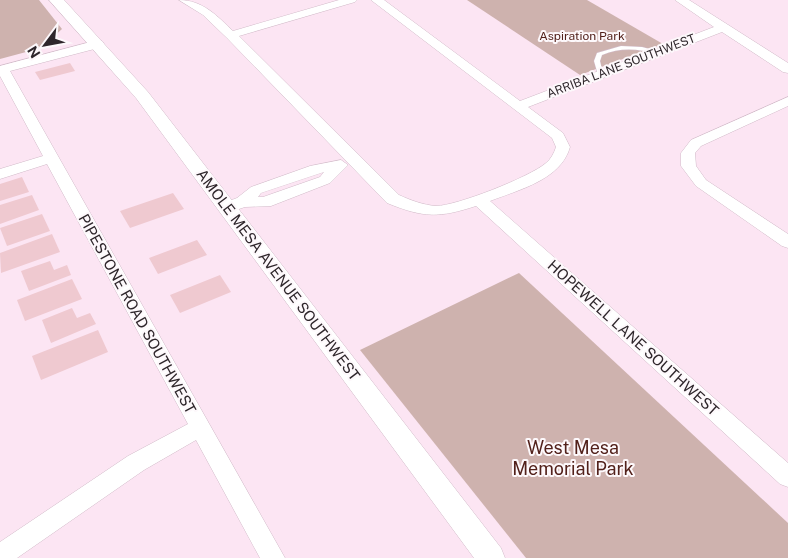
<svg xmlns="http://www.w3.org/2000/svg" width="788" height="558" font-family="'Public Sans',sans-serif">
	<rect width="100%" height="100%" fill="#fce5f3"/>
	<g fill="#ceb2ae">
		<path d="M0 0H39L62 29 41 48 0 59Z"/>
		<path d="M467 0H587L663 44 580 75Z"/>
		<path d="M519 273 788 523V558H526L360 350Z"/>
	</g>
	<g fill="#efc9d0">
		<path d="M70 63 75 71 40 80 35 72Z"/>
		<path d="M22 177 29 192 0 201V184Z"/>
		<path d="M173 193 184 209 130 228 120 211Z"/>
		<path d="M32 195 39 210 0 224V205Z"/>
		<path d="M42 214 50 231 7 246 0 228Z"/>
		<path d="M52 234 60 252 1 273 0 253Z"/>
		<path d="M197 240 207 255 158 274 149 258Z"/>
		<path d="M50 261 54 270 67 265 71 275 29 291 21 271Z"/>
		<path d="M220 275 231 292 180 313 170 295Z"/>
		<path d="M72 279 82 299 25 321 17 300Z"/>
		<path d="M72 308 77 318 90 313 96 324 51 343 42 320Z"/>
		<path d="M98 330 108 352 41 380 32 356Z"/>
	</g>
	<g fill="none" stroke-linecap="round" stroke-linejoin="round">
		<g stroke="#d1bac8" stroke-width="1">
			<path id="service" d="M621 46 642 47 661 52 658 54C638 49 621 47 602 55L600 61 603 74 600 76 598 75 594 61 597 53Z"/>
		</g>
		<g stroke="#d1bac8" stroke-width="1">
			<g id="minor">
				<path d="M179 0C203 0 217 16 233 31L339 0H357L355 2 239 36 399 195C410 200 423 205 436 206 456 206 530 177 546 163 551 159 554 153 556 147L552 138 371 0H384L520 101 714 27 675 0H689L788 63V73L783 72 722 32 528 107 563 133 570 147C561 180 518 190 490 201L788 463V487L780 484 476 206C439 218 424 218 387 203L227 38 203 15Z"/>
				<path d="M98 40 102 41 104 44 102 47 10 71 285 558H260L196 440 144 470 17 558H0V542L128 456 188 424 47 164 0 179V169L43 156 0 76V66Z"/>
				<path d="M788 97V106L701 146 695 153 696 166 706 180 788 234V248L782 246 696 186 681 166V153L691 140Z"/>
				<path d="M341 160 348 165 330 183 271 206 245 207 227 213 221 212 219 208 221 204 237 198 251 187 310 166ZM324 172 320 177 263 197H258L261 193Z"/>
			</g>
		</g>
		<g stroke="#d1bac8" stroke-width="1">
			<path id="tertiary" d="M49 0H64L148 92 501 548 505 558H474L136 98Z"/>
		</g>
		<use href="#service" fill="#fff" fill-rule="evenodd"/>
		<use href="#minor" fill="#fff" fill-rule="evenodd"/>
		<use href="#tertiary" fill="#fff" fill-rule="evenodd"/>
	</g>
	<g text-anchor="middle" stroke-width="4" stroke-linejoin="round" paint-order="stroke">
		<g font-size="12" fill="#52211b" stroke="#fdf8fb">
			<text x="582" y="40">Aspiration Park</text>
		</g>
		<g font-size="12" fill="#2e262b" stroke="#fdf8fb">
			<text transform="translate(621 66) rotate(-21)" y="4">ARRIBA LANE SOUTHWEST</text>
		</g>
		<g font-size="15" fill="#2e262b" stroke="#fdf8fb">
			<text transform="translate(278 275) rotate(53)" y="5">AMOLE MESA AVENUE SOUTHWEST</text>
			<text transform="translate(137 314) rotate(61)" y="5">PIPESTONE ROAD SOUTHWEST</text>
			<text transform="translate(633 338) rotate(42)" y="5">HOPEWELL LANE SOUTHWEST</text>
		</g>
		<g font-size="18" fill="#52211b" stroke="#fdf8fb">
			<text x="573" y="454">West Mesa<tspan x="573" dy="21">Memorial Park</tspan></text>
		</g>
	</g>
	<g transform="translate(45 45) rotate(238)" stroke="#fdf8fb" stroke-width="4" paint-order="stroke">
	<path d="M0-4L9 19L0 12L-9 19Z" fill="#2e262b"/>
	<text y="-8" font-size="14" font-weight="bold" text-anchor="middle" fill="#2e262b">N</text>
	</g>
</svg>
